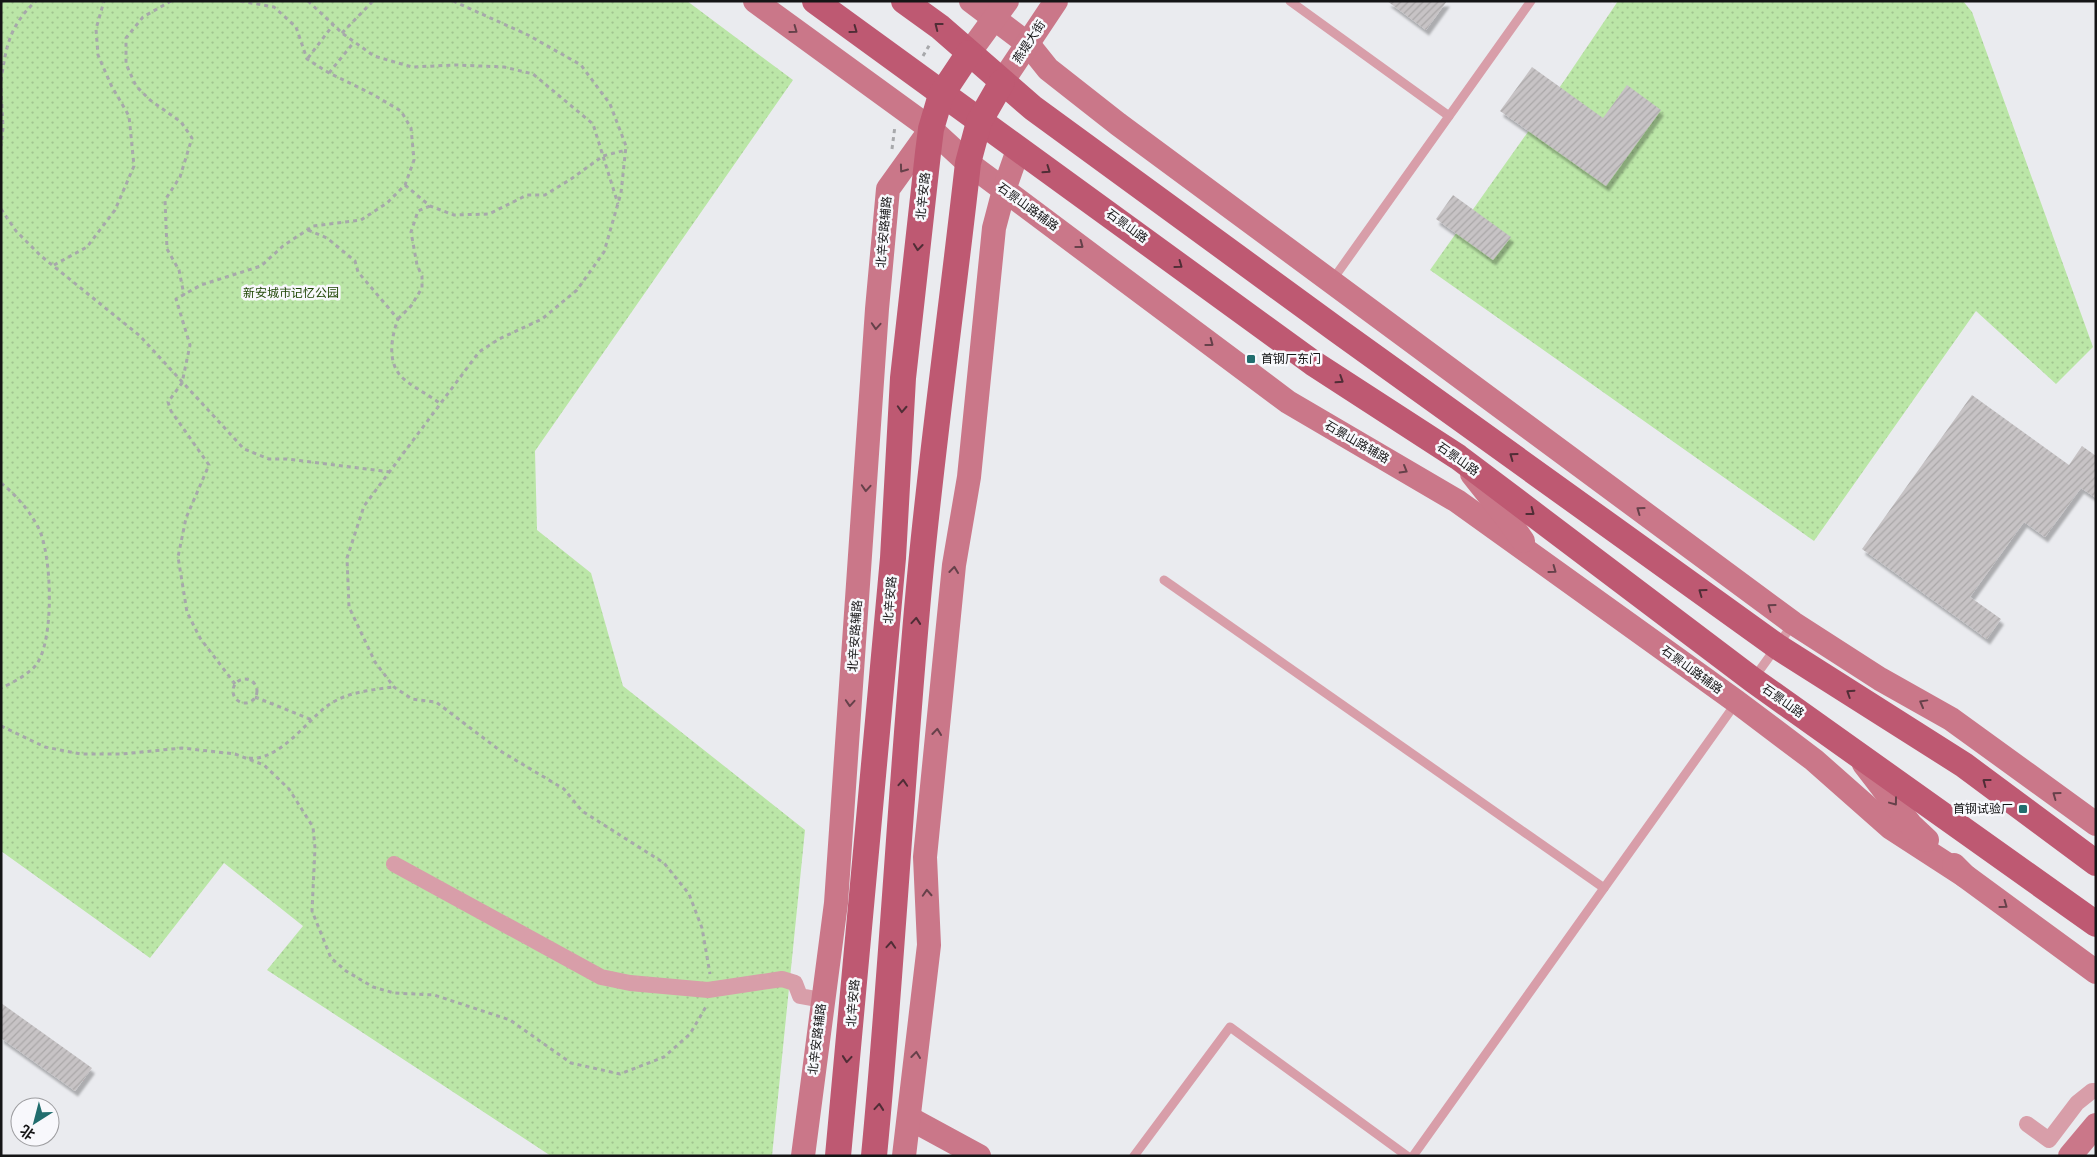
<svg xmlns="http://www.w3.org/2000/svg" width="2097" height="1157" font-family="Figtree,'Noto Sans SC',sans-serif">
	<defs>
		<pattern id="green-dots" width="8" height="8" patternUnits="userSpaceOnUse" patternTransform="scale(1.25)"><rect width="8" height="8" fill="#bbe6a7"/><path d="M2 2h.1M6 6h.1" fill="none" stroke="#a0c48f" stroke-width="1.8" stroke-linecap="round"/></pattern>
		<pattern id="building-hatch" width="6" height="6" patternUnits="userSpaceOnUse" patternTransform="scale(1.25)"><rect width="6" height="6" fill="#c7c3c5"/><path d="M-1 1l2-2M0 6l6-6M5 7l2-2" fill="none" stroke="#aaa7a8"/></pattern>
		<filter id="shadow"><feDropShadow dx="3" dy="5.5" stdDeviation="1" flood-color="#0004"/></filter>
	</defs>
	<rect width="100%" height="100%" fill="#eaebef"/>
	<g fill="url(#green-dots)">
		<path d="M1 1H687L793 80 535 451 537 530 591 573 623 686 805 830 772 1156H551L267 970 303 926 224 863 150 958 1 851Z"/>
		<path d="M1618 1H1963L1972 12 2093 347 2056 384 1976 311 1814 541 1430 270 1564 81Z"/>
	</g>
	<g fill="url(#building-hatch)" filter="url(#shadow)">
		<path d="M1387 1H1447L1426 30Z"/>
		<path d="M1532 67 1603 118 1627 85 1661 110 1606 186 1500 111Z"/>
		<path d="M1453 195 1511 237 1493 260 1436 219Z"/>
		<path d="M1972 395 2069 465 2082 446 2096 456V498L2081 488 2045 537 2024 522 1970 597 2001 619 1987 639 1862 549Z"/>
		<path d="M1 1003 92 1068 75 1091 1 1038Z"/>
	</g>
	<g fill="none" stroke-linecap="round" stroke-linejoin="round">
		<g stroke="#a7a8ab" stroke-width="3" stroke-dasharray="4 4" stroke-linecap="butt">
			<path d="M171 1 143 17 126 38V64L136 86 150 100 181 122 192 138 180 177 165 200 167 249 179 270 184 295"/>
			<path d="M308 1 342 33 374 56 412 67 456 65 504 67 533 74 593 124 618 204"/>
			<path d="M453 1 528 35 581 65 610 104 626 146 621 193 604 252 577 290 542 319 499 339 479 352 364 506 347 558 349 607 375 662 394 687 412 699 436 702 502 752 564 789 582 811 664 863 689 894 702 928 710 974"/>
			<path d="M342 33 373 1"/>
			<path d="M923 56 930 44"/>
			<path d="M308 58 333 25"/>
			<path d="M329 73 354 42"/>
			<path d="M1 81C6 47 9 26 36 1"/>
			<path d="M1 88 3 128 1 146"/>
			<path d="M892 149 895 126"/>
			<path d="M405 185 430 206 454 215 489 214 527 195H545L571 179 603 156 626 150"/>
			<path d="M1 209 16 231 41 256 140 336 244 449 269 459H287L390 472"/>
			<path d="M308 230 327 238 355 261 358 272 398 319C391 338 386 365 405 380 416 389 429 395 441 404"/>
			<path d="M54 265 87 247 115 210 134 166 129 116 111 85 98 55 96 29 104 1"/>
			<path d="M398 319 411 306 422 288V276L417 265 411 232 418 211 430 206"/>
			<path d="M1 483C16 495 29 510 38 527 52 553 55 640 36 665 30 673 11 684 1 688"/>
			<circle cx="245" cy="691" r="12"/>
			<path d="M235 684 200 638 187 612 178 557 186 518 209 465 171 411 168 402 182 383 190 345 176 299 201 285 261 266 283 246 313 226 361 220 387 203 405 185 414 160 411 128 401 111 372 94 329 73 307 59 296 27 274 7 240 1"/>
			<path d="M255 697 312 720"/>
			<path d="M1 726 45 747 81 754H122L182 748 235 754 264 765 289 789 313 827 315 848 312 911 331 958 346 971 373 987 394 993 434 995 510 1020 571 1063 620 1074 664 1057 690 1034 707 1005"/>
			<path d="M249 758C278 762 307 721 327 706 346 692 371 690 394 687"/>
		</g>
		<g stroke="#d89ea9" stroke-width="9">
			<path d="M1290 1 1449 116"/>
			<path d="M1331 282 1531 1"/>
			<path d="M1164 580 1604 888"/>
			<path d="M1754 678 1793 624"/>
			<path d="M1134 1156 1230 1027 1407 1156"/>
			<path d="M1413 1156 1736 703"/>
		</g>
		<g stroke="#d89ea9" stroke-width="16">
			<path d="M394 864 601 977 630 983 708 990 782 979 795 983 800 996 822 1000"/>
			<path d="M2027 1124 2049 1140 2077 1103 2092 1091H2096"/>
		</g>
		<g stroke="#ca7789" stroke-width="24">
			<path d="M755 1 931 129 968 163 1288 402 1457 501 1737 702 1814 760 1891 828 1965 876"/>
			<path d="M971 1 1028 44 1048 69 1118 124 1793 623 1880 679 1951 719 2096 824"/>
			<path d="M969 53 1007 1"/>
			<path d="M1002 82 1056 1"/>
			<path d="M1472 474 1507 518 1523 541"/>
			<path d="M1864 764 1911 825 1927 840"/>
			<path d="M1954 865 1965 876 2096 972"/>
			<path d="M909 1118 979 1156"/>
			<path d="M803 1156 836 903 877 309 888 189 931 129"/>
			<path d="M904 1156 929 945 925 857 954 565 969 477 994 228 1004 190 1018 150"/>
			<path d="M2070 1156 2096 1125"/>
		</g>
		<g stroke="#be5972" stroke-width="26">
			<path d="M815 1 1313 363 1458 457 1753 680 2096 924"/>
			<path d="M904 1 940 27 1033 108 1337 330 1778 647 1964 765 2096 863"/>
			<path d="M838 1156 893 558 903 378 928 153 931 129 941 95 969 53"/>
			<path d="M874 1156C893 959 902 763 921 566 934 432 953 298 968 163L979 122 1002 82"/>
		</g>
	</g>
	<defs><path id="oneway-chevron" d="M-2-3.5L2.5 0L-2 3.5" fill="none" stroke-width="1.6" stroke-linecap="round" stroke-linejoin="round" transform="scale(1.25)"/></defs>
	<g stroke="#502d36">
		<use href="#oneway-chevron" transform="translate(938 26) rotate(-142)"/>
		<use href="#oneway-chevron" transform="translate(854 30) rotate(36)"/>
		<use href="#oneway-chevron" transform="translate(1047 170) rotate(35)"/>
		<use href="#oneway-chevron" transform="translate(918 247) rotate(96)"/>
		<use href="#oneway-chevron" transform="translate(1179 265) rotate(36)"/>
		<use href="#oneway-chevron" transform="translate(1340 380) rotate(33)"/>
		<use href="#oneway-chevron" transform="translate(902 409) rotate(93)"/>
		<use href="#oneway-chevron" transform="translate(1513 456) rotate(-144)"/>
		<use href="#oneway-chevron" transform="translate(1531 512) rotate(37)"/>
		<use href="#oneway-chevron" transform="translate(1702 592) rotate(-144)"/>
		<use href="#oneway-chevron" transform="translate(916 621) rotate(-85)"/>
		<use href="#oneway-chevron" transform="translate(1850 693) rotate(-147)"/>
		<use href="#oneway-chevron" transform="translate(1986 782) rotate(-143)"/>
		<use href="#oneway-chevron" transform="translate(903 783) rotate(-86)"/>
		<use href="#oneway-chevron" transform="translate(891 945) rotate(-86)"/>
		<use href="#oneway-chevron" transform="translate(847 1059) rotate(95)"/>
		<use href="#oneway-chevron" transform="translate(879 1107) rotate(-85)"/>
	</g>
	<g stroke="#66414a">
		<use href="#oneway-chevron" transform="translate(794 30) rotate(36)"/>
		<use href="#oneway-chevron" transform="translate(903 169) rotate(126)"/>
		<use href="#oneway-chevron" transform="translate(1080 245) rotate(37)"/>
		<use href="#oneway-chevron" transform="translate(876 326) rotate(94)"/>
		<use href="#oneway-chevron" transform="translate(1210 343) rotate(37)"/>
		<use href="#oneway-chevron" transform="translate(1404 470) rotate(30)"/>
		<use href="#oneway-chevron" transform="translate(866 488) rotate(94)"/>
		<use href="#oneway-chevron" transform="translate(1640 510) rotate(-144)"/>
		<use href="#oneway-chevron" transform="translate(954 570) rotate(-84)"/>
		<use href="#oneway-chevron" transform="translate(1553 570) rotate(36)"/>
		<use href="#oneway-chevron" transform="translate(1771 607) rotate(-144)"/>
		<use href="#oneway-chevron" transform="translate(850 703) rotate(94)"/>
		<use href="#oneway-chevron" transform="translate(1923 703) rotate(-151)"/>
		<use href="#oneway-chevron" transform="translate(937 732) rotate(-84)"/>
		<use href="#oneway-chevron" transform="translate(2056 795) rotate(-144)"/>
		<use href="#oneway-chevron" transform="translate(1894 802) rotate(53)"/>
		<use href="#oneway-chevron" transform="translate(927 893) rotate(-93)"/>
		<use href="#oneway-chevron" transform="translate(2004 905) rotate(36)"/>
		<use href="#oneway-chevron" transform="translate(916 1055) rotate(-83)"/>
	</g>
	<g fill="#216d6e" stroke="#f8f8fc" stroke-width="2">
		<rect x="1246" y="354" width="10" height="10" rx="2.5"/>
		<rect x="2018" y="804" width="10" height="10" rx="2.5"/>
	</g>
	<g text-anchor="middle" stroke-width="5" stroke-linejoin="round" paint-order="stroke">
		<g font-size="12" fill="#151516" stroke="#f8f8fc">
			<text transform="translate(1029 42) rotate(-57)" y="4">燕堤大街</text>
			<text transform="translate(923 196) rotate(-84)" y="4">北辛安路</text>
			<text transform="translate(1028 207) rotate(36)" y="4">石景山路辅路</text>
			<text transform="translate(1127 226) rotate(36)" y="4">石景山路</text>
			<text transform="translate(884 232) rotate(-85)" y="4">北辛安路辅路</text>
			<text transform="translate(1357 442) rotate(30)" y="4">石景山路辅路</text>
			<text transform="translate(1458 459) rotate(35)" y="4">石景山路</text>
			<text transform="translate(890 600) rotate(-85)" y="4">北辛安路</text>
			<text transform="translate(855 636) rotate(-86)" y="4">北辛安路辅路</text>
			<text transform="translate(1692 670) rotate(36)" y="4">石景山路辅路</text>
			<text transform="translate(1783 701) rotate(35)" y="4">石景山路</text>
			<text transform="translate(853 1003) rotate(-85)" y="4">北辛安路</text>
			<text transform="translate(817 1039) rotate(-83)" y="4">北辛安路辅路</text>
		</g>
		<g font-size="12" fill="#214707" stroke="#f8f8fc">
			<text x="291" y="297">新安城市记忆公园</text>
		</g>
		<g font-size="12" fill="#151516" stroke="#f8f8fc" text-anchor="start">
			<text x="1261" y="363">首钢厂东门</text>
			<text x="2013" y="813" text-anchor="end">首钢试验厂</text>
		</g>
	</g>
	<rect width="2097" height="1157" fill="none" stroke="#151516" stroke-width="5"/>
	<g transform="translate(35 1122) rotate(216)"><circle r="24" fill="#f8f8fc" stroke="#9d9da0"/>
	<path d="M0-4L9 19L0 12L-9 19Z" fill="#216d6e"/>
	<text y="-8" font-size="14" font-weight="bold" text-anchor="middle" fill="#151516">北</text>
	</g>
</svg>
